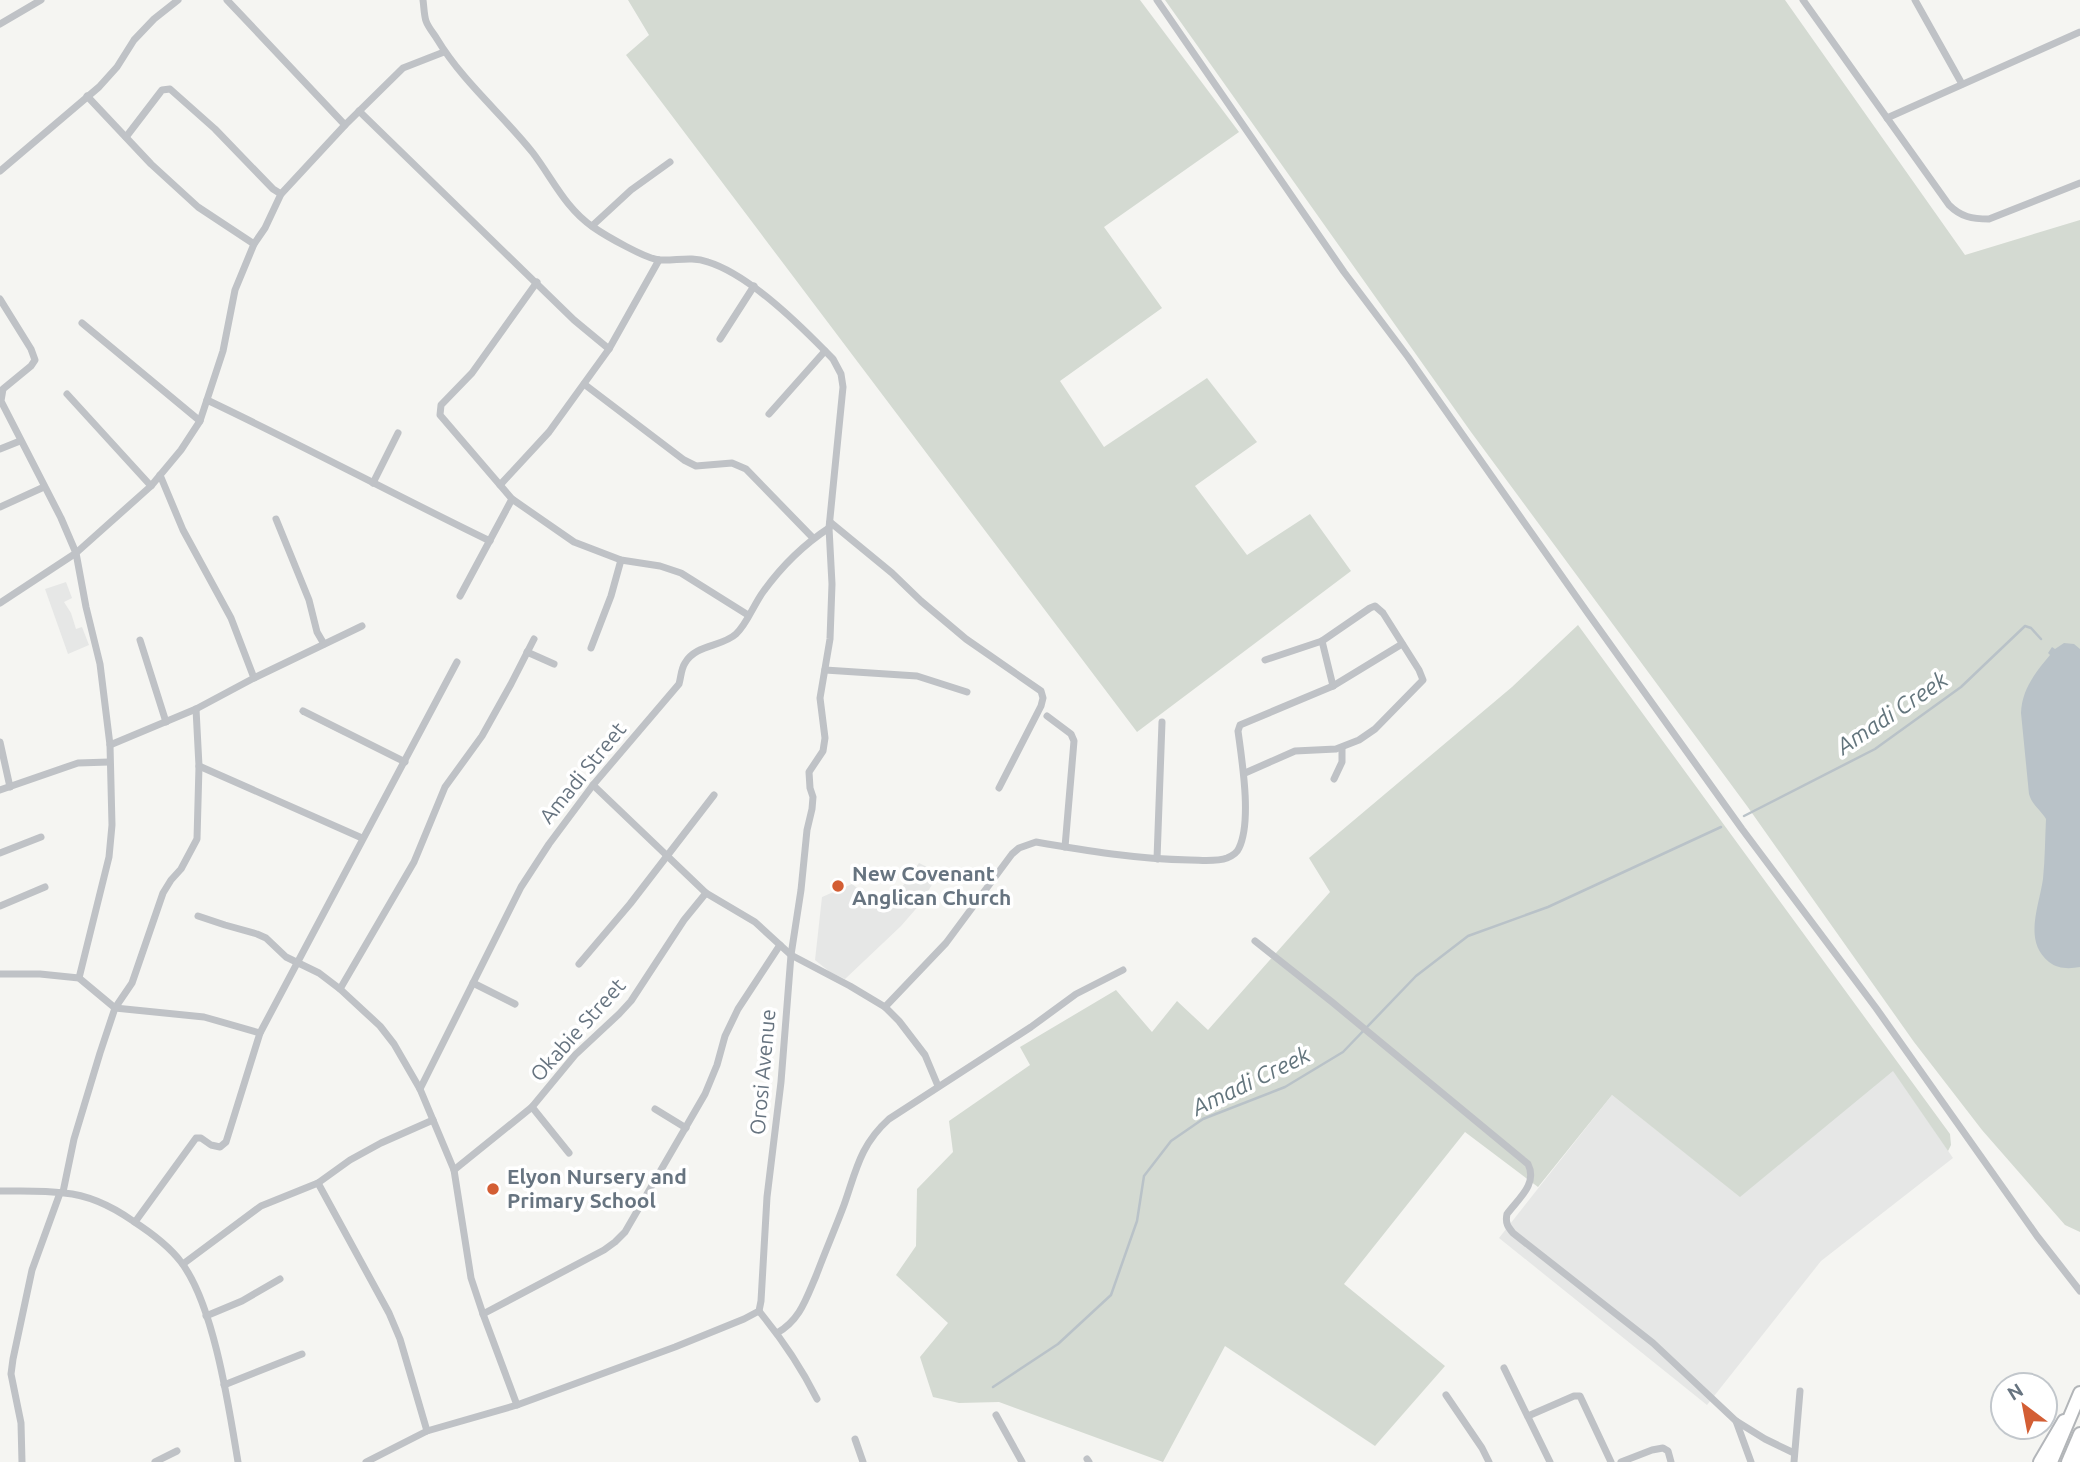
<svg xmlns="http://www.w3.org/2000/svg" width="2080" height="1462" font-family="Ubuntu,sans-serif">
	<rect width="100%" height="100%" fill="#f5f5f2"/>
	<g fill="#e6e7e6">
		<path d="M66 582 72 598 64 602 71 613 76 629 82 627 89 645 68 654 45 589Z"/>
		<path d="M919 863 939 873 921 903 901 926 845 979 830 972 815 960 822 897 852 884 886 910Z"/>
		<path d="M1893 1070 1953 1158 1821 1261 1707 1405 1499 1238 1612 1095 1740 1196Z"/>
	</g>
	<g fill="#d4dad2">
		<path d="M628 0H1140L1239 132 1104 227 1162 308 1060 381 1104 447 1207 378 1257 442 1195 486 1247 555 1310 514 1351 571 1137 732 626 55 649 35Z"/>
		<path d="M1165 0H1785L1965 255 2080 220V1232L2065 1225 1982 1130 1914 1042 1747 806 1471 432Z"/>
		<path d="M1578 625 1950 1134 1951 1145 1948 1151 1893 1071 1740 1197 1612 1095 1538 1187 1465 1132 1344 1284 1445 1366 1375 1446 1225 1346 1163 1462 999 1402 959 1403 933 1397 920 1357 948 1323 896 1275 916 1246 917 1189 953 1152 949 1121 1030 1065 1020 1047 1116 990 1152 1032 1177 1001 1208 1030 1330 892 1309 858 1512 687Z"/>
	</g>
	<path fill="#b9c2c8" d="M2064 643 2074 644 2080 649V967C2069 969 2058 969 2049 962 2023 941 2039 907 2043 879 2045 859 2045 839 2046 819 2040 809 2032 805 2029 794L2021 713C2022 689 2035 673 2050 655L2048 653 2052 647 2055 649Z"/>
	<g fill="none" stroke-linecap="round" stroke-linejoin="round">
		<g stroke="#b9c2c8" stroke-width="2.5">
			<path d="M1744 816 1875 749 1961 687 2025 626 2031 628 2041 639"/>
			<path d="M993 1387 1058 1344 1111 1295 1137 1221 1144 1176 1171 1141 1203 1119 1285 1087 1343 1052 1416 976 1468 936 1548 907 1721 827"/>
		</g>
		<g stroke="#b3b6ba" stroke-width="16">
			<g id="primary">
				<path d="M2040 1462 2064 1421"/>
				<path d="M2075 1462 2080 1451"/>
			</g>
		</g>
		<g stroke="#b2b5b8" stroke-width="16">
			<g id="trunk">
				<path d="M2051 1462 2080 1393"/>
				<path d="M2068 1462 2080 1434"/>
			</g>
		</g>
		<g stroke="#bfc2c6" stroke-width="7">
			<path d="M227 0 345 125"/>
			<path d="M1157 0 1344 272 1408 357 1587 612 1742 829 1876 1008 2037 1236 2080 1291"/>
			<path d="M1803 0 1949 205C1961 217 1972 219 1989 219L2080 183"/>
			<path d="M1915 0 1962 84"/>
			<path d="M0 24 41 0"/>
			<path d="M87 96 151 164 198 207 254 244"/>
			<path d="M359 111 574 320 609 349"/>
			<path d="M1887 118 2080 32"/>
			<path d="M126 137 162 90 170 89 215 129 273 189 281 194"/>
			<path d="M0 171 99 87 117 67 134 40 154 19 178 0"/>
			<path d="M592 226 631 190 670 162"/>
			<path d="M537 282 472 373 441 405 440 415 512 499 574 542 621 560 660 566 681 573 748 615"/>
			<path d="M0 299 31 349 35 360 31 366 3 389 1 401 61 518 76 553 86 607 100 664 110 745 112 825 109 857 79 978"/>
			<path d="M82 323 200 421"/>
			<path d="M720 339 754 286"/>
			<path d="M584 384 684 460 696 466 732 463 746 469 813 538"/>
			<path d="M67 394 151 486"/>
			<path d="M207 400C302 445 395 495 490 541"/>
			<path d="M769 414 825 351"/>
			<path d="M0 449 20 441"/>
			<path d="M160 475 183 530 231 618 254 678"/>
			<path d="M373 483 398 433"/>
			<path d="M500 485 549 432 609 349 659 260"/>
			<path d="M0 507 44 487"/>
			<path d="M276 519 309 600 317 632 324 644"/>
			<path d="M830 522 892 573 921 601 966 639 1041 691 1043 698 1041 706 999 788"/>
			<path d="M460 596 512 499"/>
			<path d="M0 603 76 553 151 486 181 450 200 421 223 351 235 290 254 244 265 228 281 194 345 125 403 68 444 52"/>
			<path d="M140 640 166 722"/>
			<path d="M1322 641 1333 686"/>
			<path d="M591 648 611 596 621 560"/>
			<path d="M527 652 554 664"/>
			<path d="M825 670 917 676 967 692"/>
			<path d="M303 711 405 762"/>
			<path d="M1047 716 1071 734 1074 741 1065 847"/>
			<path d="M0 742 10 787"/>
			<path d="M110 745 196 709 254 678 362 626"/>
			<path d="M199 766 362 838"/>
			<path d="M1245 773 1295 751 1336 749 1359 740 1375 729 1423 680 1419 670 1383 613 1375 606 1370 608 1322 641 1265 660"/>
			<path d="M1334 779 1342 762V748"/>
			<path d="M593 785 706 893 755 922 791 955 850 986 885 1007 899 1021 925 1055 938 1086"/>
			<path d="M0 790 78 763 109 762"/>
			<path d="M0 853 41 837"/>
			<path d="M1157 859 1162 722"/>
			<path d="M0 906 45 887"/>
			<path d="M198 916 225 925 257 934 266 938 286 957 319 973 340 989 380 1026 394 1044 420 1089 454 1170 471 1278 483 1314 517 1405"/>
			<path d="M1255 941 1332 1002 1528 1164C1538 1184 1518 1199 1507 1214 1505 1223 1508 1227 1513 1233L1653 1343 1736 1421 1765 1439 1794 1453"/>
			<path d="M579 964 630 904 714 795"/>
			<path d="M0 974H40L79 978 115 1008 204 1017 260 1033"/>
			<path d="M473 983 515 1004"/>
			<path d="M340 989 414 862 445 787 482 736 511 684 534 639"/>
			<path d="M885 1007 946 943 1012 854 1019 848 1036 842C1087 851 1137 859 1190 860 1201 860 1216 862 1227 858 1232 856 1237 853 1239 848 1252 821 1242 761 1238 731L1240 725 1333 686 1402 644"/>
			<path d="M420 1089 521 887 549 844 593 785 679 684C681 677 681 669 685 663 696 644 722 647 736 634 747 624 754 604 763 592 781 567 803 545 829 528"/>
			<path d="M532 1107 569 1153"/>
			<path d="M655 1109 686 1128"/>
			<path d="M454 1170 532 1107 575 1055 619 1014 631 1001 684 920 706 893"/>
			<path d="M318 1183 389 1313 400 1339 427 1431"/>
			<path d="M0 1191C21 1191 43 1190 64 1193 88 1195 113 1207 133 1221 150 1232 169 1246 181 1262 214 1305 229 1408 238 1462"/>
			<path d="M63 1192 74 1139 100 1053 115 1008 132 983 163 893 171 880 181 869 197 839 199 766 196 709"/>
			<path d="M135 1222 196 1138H201L211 1145 220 1147 226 1142 260 1033 457 662"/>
			<path d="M183 1264 261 1206 318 1183 350 1160 381 1143 433 1120"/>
			<path d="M759 1311C782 1339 801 1367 817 1399"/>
			<path d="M483 1314 604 1250 615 1242 625 1232 705 1094 717 1065 725 1036 738 1009 780 945"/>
			<path d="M206 1316 242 1301 280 1279"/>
			<path d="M777 1333C800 1320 806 1299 816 1276 825 1252 835 1229 844 1205 856 1171 860 1145 889 1119L1031 1027 1076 994 1123 970"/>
			<path d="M1504 1368 1550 1462"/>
			<path d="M224 1385 302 1354"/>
			<path d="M1446 1395 1482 1448 1489 1462"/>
			<path d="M996 1415 1022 1462"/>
			<path d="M1528 1416 1574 1396H1580L1611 1462"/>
			<path d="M1736 1421 1751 1462"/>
			<path d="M855 1439 863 1462"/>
			<path d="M1087 1459 1089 1462"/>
			<path d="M22 1462 21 1423 11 1374 13 1359 32 1270 60 1193"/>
			<path d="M155 1462 177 1451"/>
			<path d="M366 1462 427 1431 517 1405 675 1347 744 1319 759 1311 761 1301 767 1197 781 1082 791 955 801 890 807 830 812 809 813 797 810 788 809 772 823 751 825 738 820 698 830 639 832 584 829 528 843 387 841 374 833 359C802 327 750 275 708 262 691 256 676 261 660 260 646 259 606 236 593 227 566 209 552 178 533 153 502 114 463 82 437 39 434 34 428 27 426 21 424 15 424 7 423 0"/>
			<path d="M1621 1462 1652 1450 1663 1448 1668 1451 1671 1462"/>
			<path d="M1794 1462 1800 1391"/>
		</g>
		<use href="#primary" stroke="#fff" stroke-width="12"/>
		<use href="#trunk" stroke="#fff" stroke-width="12"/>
	</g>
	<g fill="#d35e34" stroke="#fff" stroke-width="2.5">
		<circle cx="838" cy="886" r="7"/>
		<circle cx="493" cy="1189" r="7"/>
	</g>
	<g text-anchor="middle" stroke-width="7" stroke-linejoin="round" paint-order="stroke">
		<g font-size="21" fill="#677480" stroke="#fff">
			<text transform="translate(583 773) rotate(-51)" y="7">Amadi Street</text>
			<text transform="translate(578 1030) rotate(-48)" y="7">Okabie Street</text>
			<text transform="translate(763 1072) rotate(-85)" y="7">Orosi Avenue</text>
		</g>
		<g font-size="21" font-weight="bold" fill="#677480" stroke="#fff" text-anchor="start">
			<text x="852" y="881">New Covenant<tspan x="852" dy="24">Anglican Church</tspan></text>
			<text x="507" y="1184">Elyon Nursery and<tspan x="507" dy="24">Primary School</tspan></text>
		</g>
		<g font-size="23" font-style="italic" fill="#63757d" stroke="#fff">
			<text transform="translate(1892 713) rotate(-34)" y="8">Amadi Creek</text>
			<text transform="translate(1251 1081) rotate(-26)" y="8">Amadi Creek</text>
		</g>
	</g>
	<g transform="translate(2024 1406) rotate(328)"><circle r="33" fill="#ffffff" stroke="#c2c7cc" stroke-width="2"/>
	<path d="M0-5L12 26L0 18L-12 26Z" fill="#d35e34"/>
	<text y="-10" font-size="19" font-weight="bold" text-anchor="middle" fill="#677480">N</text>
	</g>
</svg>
